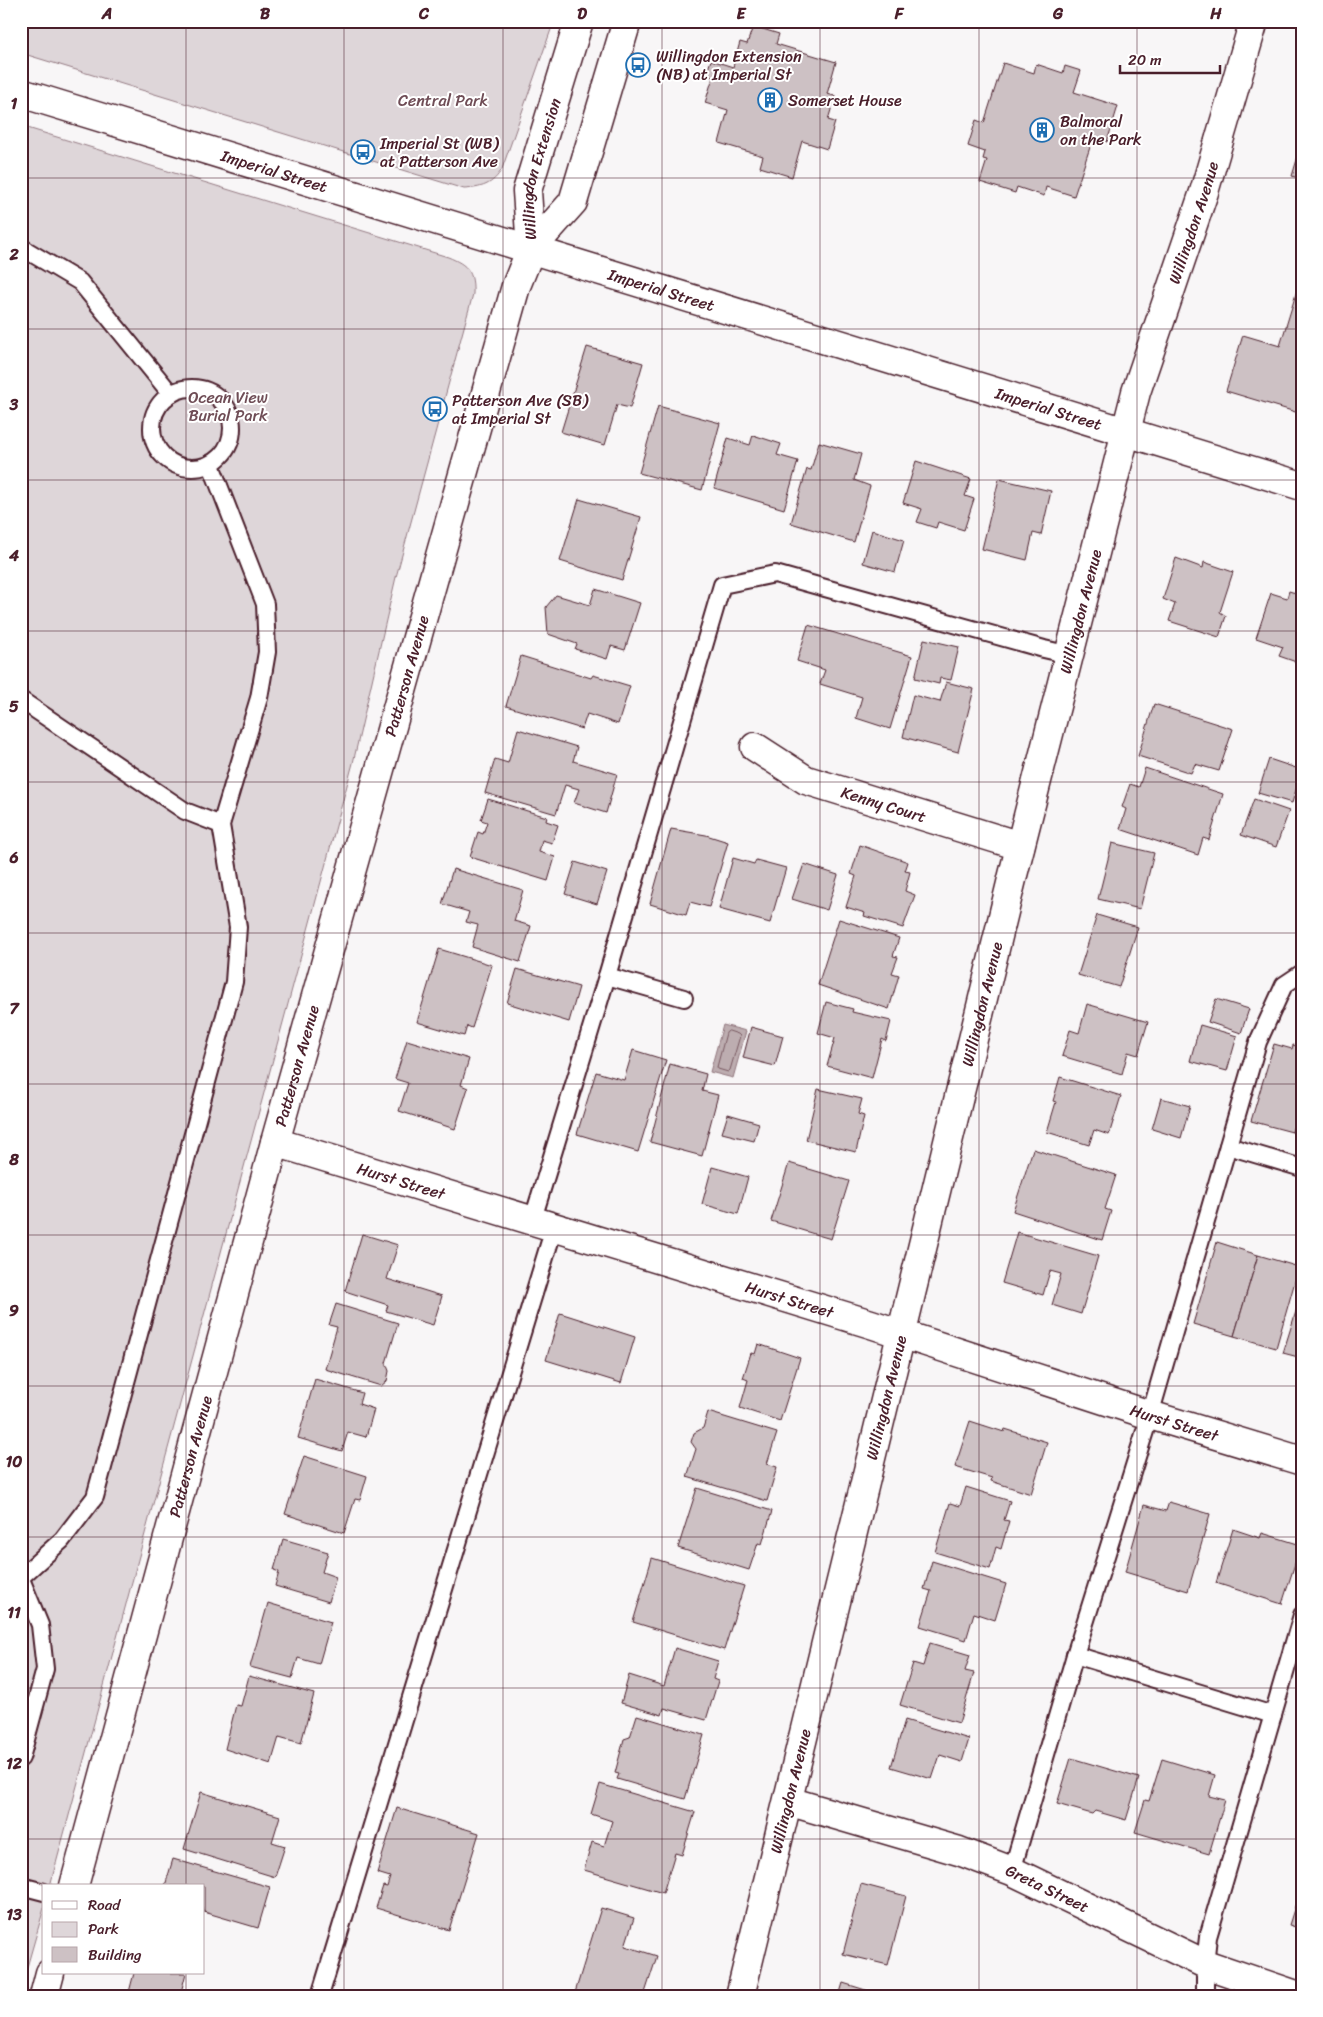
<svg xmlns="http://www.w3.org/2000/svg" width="1323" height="2017" font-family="Sriracha,sans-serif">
	<rect width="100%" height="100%" fill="#f8f6f7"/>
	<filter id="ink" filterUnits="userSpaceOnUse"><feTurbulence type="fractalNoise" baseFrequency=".02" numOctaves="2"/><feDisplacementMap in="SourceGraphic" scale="10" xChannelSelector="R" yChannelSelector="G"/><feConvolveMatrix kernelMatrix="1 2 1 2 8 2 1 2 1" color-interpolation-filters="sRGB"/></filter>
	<g filter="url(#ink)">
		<g fill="#ded6d9" stroke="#947a82">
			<path d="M21 21H554L502 169C493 185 481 188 464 189L21 53Z"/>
			<path d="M21 126 448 257C468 265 474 272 473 294L396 577 353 763 54 1871 50 1886H44V1908L21 1988Z"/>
		</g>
		<path fill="#bdadb0" stroke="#8f747b" d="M723 1025 746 1031 733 1078 710 1072Z"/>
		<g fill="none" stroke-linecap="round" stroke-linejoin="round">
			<path stroke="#785860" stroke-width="1" d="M729 1031 738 1034 740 1036 730 1070 728 1072 718 1069 717 1067 726 1033Z"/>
		</g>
		<g fill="#cdc1c4" stroke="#4a1f2b">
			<path d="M753 26 779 34 776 44 836 62 827 94 835 96 828 120 835 122 827 149 802 141 792 177 760 167 763 156 719 143 728 110 705 103 713 77 706 75 711 60 733 67 740 42 747 44Z"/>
			<path d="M1003 63 1034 73 1036 64 1063 73 1065 66 1081 71 1074 92 1118 106 1107 142 1093 138 1074 196 1046 187 1044 196 1017 187 1015 193 980 182 987 160 983 159 985 152 968 146 976 120 984 123Z"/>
			<path d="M1302 143V179L1292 176Z"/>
			<path d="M1302 274V414L1226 391 1243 335 1280 346Z"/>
			<path d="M587 347 643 363 630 408 617 405 605 445 561 432Z"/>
			<path d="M658 406 720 423 702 490 639 473Z"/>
			<path d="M753 435 781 444 777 455 798 461 784 509 714 488 728 438 750 445Z"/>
			<path d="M819 442 861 454 854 480 870 486 854 542 791 523 807 469 811 470Z"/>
			<path d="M916 461 971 479 965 496 974 499 964 530 938 522 936 528 917 522 922 509 903 503Z"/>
			<path d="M999 479 1051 491 1041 535 1033 533 1027 560 982 549Z"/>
			<path d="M579 499 641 517 622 580 560 561Z"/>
			<path d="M872 530 904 540 895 572 863 563Z"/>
			<path d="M1176 558 1203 568 1204 562 1233 572 1220 612 1226 616 1219 637 1169 621 1175 604 1163 599Z"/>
			<path d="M595 589 640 603 625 650 611 646 607 659 575 649 577 644 548 634 546 607 556 595 590 605Z"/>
			<path d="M1289 591 1302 595V664L1279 656 1283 647 1256 638 1271 593 1287 598Z"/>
			<path d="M808 625 912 656 890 729 856 718 862 697 820 684 825 670 797 661Z"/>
			<path d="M924 639 959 647 951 680 940 678 939 684 915 678Z"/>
			<path d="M521 656 591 678 593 675 630 686 618 724 587 714 582 729 506 706Z"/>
			<path d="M946 682 974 689 958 752 903 737 913 695 940 702Z"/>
			<path d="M1154 704 1233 729 1219 771 1195 764 1191 773 1138 756Z"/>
			<path d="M518 729 577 747 573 761 617 774 606 813 574 803 579 789 565 785 556 814 485 793 495 759 508 763Z"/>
			<path d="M1269 759 1302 770 1292 803 1258 793Z"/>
			<path d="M1145 768 1223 794 1209 840 1203 838 1198 855 1120 829 1126 809 1122 807 1130 784 1139 787Z"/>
			<path d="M488 799 547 817 546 821 558 825 552 843 542 840 539 852 555 857 548 881 470 857 478 832 483 834 487 822 481 820Z"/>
			<path d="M1254 799 1289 811 1276 847 1241 835Z"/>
			<path d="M671 829 706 835 728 842 709 907 690 902 686 915 650 904Z"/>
			<path d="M1112 843 1154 853 1140 909 1098 899Z"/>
			<path d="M860 845 908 862 905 871 910 872 905 891 915 895 903 928 864 916 865 913 846 907 856 876 851 874Z"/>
			<path d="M733 858 754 864 756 860 786 868 770 923 719 909Z"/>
			<path d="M575 862 607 872 597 904 565 894Z"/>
			<path d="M804 864 838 875 827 910 792 899Z"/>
			<path d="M453 869 523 890 514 921 531 926 520 962 472 947 478 925 466 922 469 912 442 904Z"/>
			<path d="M1097 915 1138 927 1119 987 1078 975Z"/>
			<path d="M839 919 899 938 893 956 898 957 892 973 899 975 889 1009 818 985Z"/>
			<path d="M439 949 492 965 472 1028 467 1026 464 1036 417 1022Z"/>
			<path d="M517 969 579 987 569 1022 507 1003Z"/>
			<path d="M1216 999 1249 1009 1241 1033 1208 1022Z"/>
			<path d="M826 1002 853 1009 852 1012 891 1021 886 1041 882 1039 872 1078 827 1066 835 1038 818 1033Z"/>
			<path d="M1087 1004 1148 1022 1138 1055 1128 1052 1122 1074 1062 1056 1070 1030 1079 1033Z"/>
			<path d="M1200 1025 1237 1036 1227 1071 1190 1061Z"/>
			<path d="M751 1027 783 1036 775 1066 743 1058Z"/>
			<path d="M407 1040 469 1059 461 1085 468 1088 455 1129 399 1111 408 1083 395 1079Z"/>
			<path d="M1274 1044 1292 1049 1293 1045 1302 1047V1099L1292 1132 1251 1121Z"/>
			<path d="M633 1050 666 1060 638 1152 577 1134 596 1072 624 1080Z"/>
			<path d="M670 1064 706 1074 702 1091 718 1095 702 1156 650 1142Z"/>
			<path d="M1060 1077 1121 1096 1109 1135 1094 1130 1089 1145 1047 1132 1056 1102 1053 1101Z"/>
			<path d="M818 1089 862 1099 858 1114 864 1116 856 1152 806 1140Z"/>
			<path d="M1161 1098 1190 1106 1181 1138 1152 1129Z"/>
			<path d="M1302 1099V1128L1299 1134 1292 1132Z"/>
			<path d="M728 1114 759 1123 754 1141 722 1133Z"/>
			<path d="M1033 1149 1116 1175 1105 1209 1111 1211 1102 1240 1013 1211Z"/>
			<path d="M789 1163 849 1181 831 1239 771 1221Z"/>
			<path d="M712 1167 748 1177 738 1214 702 1204Z"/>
			<path d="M1017 1232 1098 1256 1081 1314 1052 1305 1061 1274 1050 1271 1043 1295 1002 1283Z"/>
			<path d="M362 1234 398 1245 387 1279 442 1296 433 1325 386 1311 388 1305 345 1291Z"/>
			<path d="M1217 1242 1258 1255 1234 1336 1193 1324Z"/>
			<path d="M1258 1255 1299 1267 1276 1348 1234 1336Z"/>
			<path d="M1302 1292V1358L1283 1353Z"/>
			<path d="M336 1304 398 1323 386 1363 389 1371 387 1381 381 1386 325 1369 337 1327 329 1325Z"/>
			<path d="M560 1313 635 1337 621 1383 546 1360Z"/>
			<path d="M758 1344 800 1358 780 1421 740 1408 748 1380 743 1378 751 1353 755 1354Z"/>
			<path d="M315 1379 362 1393 359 1404 374 1409 366 1437 348 1432 342 1451 298 1438Z"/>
			<path d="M708 1412 777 1433 767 1464 777 1467 767 1501 687 1477 696 1449 691 1442 694 1433 703 1428Z"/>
			<path d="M970 1421 1004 1432 1005 1429 1047 1442 1031 1494 991 1481 992 1478 955 1467Z"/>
			<path d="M304 1456 367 1476 360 1500 355 1499 344 1533 285 1514Z"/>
			<path d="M966 1487 1010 1501 1004 1520 1009 1521 1001 1549 996 1547 990 1569 935 1552 950 1503 960 1506Z"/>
			<path d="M697 1488 772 1511 762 1544 758 1543 749 1570 678 1548Z"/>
			<path d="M1169 1502 1210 1514 1188 1591 1125 1572 1144 1505 1166 1511Z"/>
			<path d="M1233 1529 1260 1538 1262 1533 1301 1545 1282 1604 1216 1583Z"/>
			<path d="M283 1539 328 1552 322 1572 336 1577 329 1602 275 1586 279 1572 274 1570Z"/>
			<path d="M652 1558 744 1586 724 1650 633 1622Z"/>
			<path d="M932 1561 1006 1584 995 1620 974 1613 966 1640 920 1626 931 1591 924 1589Z"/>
			<path d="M268 1603 331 1622 319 1664 298 1658 292 1678 250 1667Z"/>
			<path d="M930 1643 970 1655 965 1671 974 1673 959 1723 900 1705 913 1663 923 1666Z"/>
			<path d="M675 1648 718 1661 713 1679 718 1681 706 1720 664 1708 662 1715 621 1703 629 1675 664 1686Z"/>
			<path d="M249 1676 314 1694 301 1743 279 1737 271 1764 225 1749 236 1705 241 1706Z"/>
			<path d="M637 1715 704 1735 685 1799 617 1779 619 1774 615 1773 624 1739 630 1737Z"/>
			<path d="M905 1720 969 1739 962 1762 940 1755 932 1779 891 1767Z"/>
			<path d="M1071 1758 1139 1778 1126 1820 1095 1811 1092 1814 1057 1804Z"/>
			<path d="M1162 1759 1215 1775 1209 1796 1225 1800 1209 1854 1135 1832 1145 1800 1149 1801Z"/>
			<path d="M600 1784 695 1812 682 1855 675 1853 663 1893 584 1870 592 1842 604 1846 612 1821 591 1814Z"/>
			<path d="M201 1792 280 1816 272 1842 285 1846 275 1877 184 1849Z"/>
			<path d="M397 1808 479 1833 449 1930 376 1908 383 1886 387 1887 390 1877 377 1873Z"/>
			<path d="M173 1859 270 1887 258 1928 204 1912V1886H165Z"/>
			<path d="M861 1884 906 1896 888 1965 843 1954Z"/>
			<path d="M1302 1884V1929L1289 1925Z"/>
			<path d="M601 1908 634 1918 625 1946 657 1956 644 1996H574Z"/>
			<path d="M134 1973H186L180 1996H128Z"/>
			<path d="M843 1983 885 1996H839Z"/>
			<path d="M1022 1992 1035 1996H1021Z"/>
		</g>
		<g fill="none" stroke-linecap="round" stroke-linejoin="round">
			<g stroke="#4a1f2b" stroke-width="20">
				<g id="lane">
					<path d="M21 247 80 282 171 394"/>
					<circle cx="192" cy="428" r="40"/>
					<path d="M21 700 185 811 221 825"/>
					<path d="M607 976 684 998"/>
					<path d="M1228 1146 1302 1168"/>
					<path d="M532 1222 607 976 722 585 775 574 1044 649 1070 655"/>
					<path d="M21 1577 62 1540 95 1497 234 982 238 927 221 825 259 698 267 652 265 604 211 465"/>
					<path d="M21 1579 40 1625 45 1669 21 1758"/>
					<path d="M1075 1655 1273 1715"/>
					<path d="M1012 1871 1075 1655 1150 1415 1258 1042 1284 985 1302 973"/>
					<path d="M21 1886 44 1892"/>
					<path d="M320 1996 554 1228"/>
					<path d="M1205 1996V1964L1208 1937 1302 1615"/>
				</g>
			</g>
			<g stroke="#4a1f2b" stroke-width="31">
				<g id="street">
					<path id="s1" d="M755 747 806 780 1020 846"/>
					<path id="s2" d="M275 1142 871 1324 1150 1415 1302 1461"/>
					<path id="s3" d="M788 1801 959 1851 1012 1871 1205 1964 1299 1996"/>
					<path id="s4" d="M740 1996 1013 875 1136 392 1204 192 1254 21"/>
				</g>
			</g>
			<g stroke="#4a1f2b" stroke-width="31">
				<g id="secondary">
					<path id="s5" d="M21 93 1302 486"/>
					<path id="s6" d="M531 249 527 191 579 21"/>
					<path id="s7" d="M74 1886 275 1142 516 286 531 249 573 202 627 21"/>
					<path d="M44 1996 50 1973"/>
				</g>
			</g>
			<use href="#lane" stroke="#fff" stroke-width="16"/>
			<use href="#street" stroke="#fff" stroke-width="28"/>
			<use href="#secondary" stroke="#fff" stroke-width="28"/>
		</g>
	</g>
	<path fill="none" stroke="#4a1f2b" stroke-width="1" stroke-opacity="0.55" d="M186 21V1886M344 21V1996M503 21V1996M662 21V1996M820 21V1996M979 21V1996M1137 21V1996M21 178H1302M21 329H1302M21 480H1302M21 631H1302M21 782H1302M21 933H1302M21 1084H1302M21 1235H1302M21 1386H1302M21 1537H1302M21 1688H1302M21 1839H1302M186 1973V1996"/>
	<defs>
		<g id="bus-ring" transform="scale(1.25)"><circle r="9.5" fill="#fff" stroke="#1f6fb2" stroke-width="1.5"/><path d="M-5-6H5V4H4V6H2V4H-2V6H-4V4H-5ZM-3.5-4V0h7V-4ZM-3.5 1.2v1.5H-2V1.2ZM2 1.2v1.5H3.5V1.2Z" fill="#1f6fb2"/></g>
		<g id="building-ring" transform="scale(1.25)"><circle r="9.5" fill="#fff" stroke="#1f6fb2" stroke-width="1.5"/><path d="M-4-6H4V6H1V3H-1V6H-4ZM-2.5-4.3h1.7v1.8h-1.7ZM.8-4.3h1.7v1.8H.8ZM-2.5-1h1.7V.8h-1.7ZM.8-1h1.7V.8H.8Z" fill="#1f6fb2"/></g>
	</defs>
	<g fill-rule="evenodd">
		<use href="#bus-ring" x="638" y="65"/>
		<use href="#building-ring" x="770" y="100"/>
		<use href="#building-ring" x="1042" y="130"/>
		<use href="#bus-ring" x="363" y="152"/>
		<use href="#bus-ring" x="435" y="409"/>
	</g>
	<g text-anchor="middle" stroke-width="4" stroke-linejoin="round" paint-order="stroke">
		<g font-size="16" fill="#4a1f2b" stroke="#fff" text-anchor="start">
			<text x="656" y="62">Willingdon Extension<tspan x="656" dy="18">(NB) at Imperial St</tspan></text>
			<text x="788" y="106">Somerset House</text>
			<text x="1060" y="127">Balmoral<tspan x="1060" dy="18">on the Park</tspan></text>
			<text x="380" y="149">Imperial St (WB)<tspan x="380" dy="18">at Patterson Ave</tspan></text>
			<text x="452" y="406">Patterson Ave (SB)<tspan x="452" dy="18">at Imperial St</tspan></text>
		</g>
		<g font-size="16" fill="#6f4d56" stroke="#fff">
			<text x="443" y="106">Central Park</text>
			<text x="228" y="403">Ocean View<tspan x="228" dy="18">Burial Park</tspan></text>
		</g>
		<g font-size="16" fill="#4a1f2b" stroke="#fff">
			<text dy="6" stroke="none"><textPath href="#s6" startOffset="82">Willingdon Extension</textPath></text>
			<text dy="6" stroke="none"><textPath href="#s5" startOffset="265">Imperial Street</textPath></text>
			<text dy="6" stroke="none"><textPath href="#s4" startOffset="1831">Willingdon Avenue</textPath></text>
			<text dy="6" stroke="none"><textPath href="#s5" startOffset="670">Imperial Street</textPath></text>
			<text dy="6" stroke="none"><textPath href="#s5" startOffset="1075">Imperial Street</textPath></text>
			<text dy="6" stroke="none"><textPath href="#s4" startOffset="1426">Willingdon Avenue</textPath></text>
			<text dy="6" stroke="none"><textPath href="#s7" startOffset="1255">Patterson Avenue</textPath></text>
			<text dy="6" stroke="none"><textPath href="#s1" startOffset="142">Kenny Court</textPath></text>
			<text dy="6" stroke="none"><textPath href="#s4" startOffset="1021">Willingdon Avenue</textPath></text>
			<text dy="6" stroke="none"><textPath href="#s7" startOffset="850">Patterson Avenue</textPath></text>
			<text dy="6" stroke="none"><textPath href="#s2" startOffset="132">Hurst Street</textPath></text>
			<text dy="6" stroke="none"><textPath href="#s2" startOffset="538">Hurst Street</textPath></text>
			<text dy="6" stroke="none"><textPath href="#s4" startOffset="616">Willingdon Avenue</textPath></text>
			<text dy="6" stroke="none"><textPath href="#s2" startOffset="942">Hurst Street</textPath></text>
			<text dy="6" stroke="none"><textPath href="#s7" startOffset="445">Patterson Avenue</textPath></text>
			<text dy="6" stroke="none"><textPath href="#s4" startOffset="211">Willingdon Avenue</textPath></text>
			<text dy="6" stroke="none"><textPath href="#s3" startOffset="274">Greta Street</textPath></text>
		</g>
	</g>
	<rect width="1323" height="2017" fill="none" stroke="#fff" stroke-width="55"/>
	<rect x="42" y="1884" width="162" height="90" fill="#ffffff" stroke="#b7a5aa"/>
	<rect x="52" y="1901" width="25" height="8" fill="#ffffff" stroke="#b7a5aa"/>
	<text x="88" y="1910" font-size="15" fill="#4a1f2b">Road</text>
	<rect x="52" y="1922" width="25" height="15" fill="#ded6d9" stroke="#b7a5aa"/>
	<text x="88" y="1934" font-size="15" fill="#4a1f2b">Park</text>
	<rect x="52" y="1947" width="25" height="15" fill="#cdc1c4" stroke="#b7a5aa"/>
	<text x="88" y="1960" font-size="15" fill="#4a1f2b">Building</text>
	<path d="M1120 65v8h100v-8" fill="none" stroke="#4a1f2b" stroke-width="2.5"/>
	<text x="1128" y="65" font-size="15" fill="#4a1f2b" stroke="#ffffff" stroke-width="4" paint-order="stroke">20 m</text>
	<rect x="28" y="28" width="1268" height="1962" fill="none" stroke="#4a1f2b" stroke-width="2"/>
	<g font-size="16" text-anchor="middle" font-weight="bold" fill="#4a1f2b">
		<text x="107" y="19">A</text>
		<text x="265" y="19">B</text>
		<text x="424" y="19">C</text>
		<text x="582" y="19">D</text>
		<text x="741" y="19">E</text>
		<text x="899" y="19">F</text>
		<text x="1058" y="19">G</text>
		<text x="1216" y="19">H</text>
		<text x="14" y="109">1</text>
		<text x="14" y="260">2</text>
		<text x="14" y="410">3</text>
		<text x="14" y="561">4</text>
		<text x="14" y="712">5</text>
		<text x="14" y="863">6</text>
		<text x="14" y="1014">7</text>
		<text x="14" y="1165">8</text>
		<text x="14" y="1316">9</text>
		<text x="14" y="1467">10</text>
		<text x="14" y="1618">11</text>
		<text x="14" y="1769">12</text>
		<text x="14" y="1920">13</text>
	</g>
</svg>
